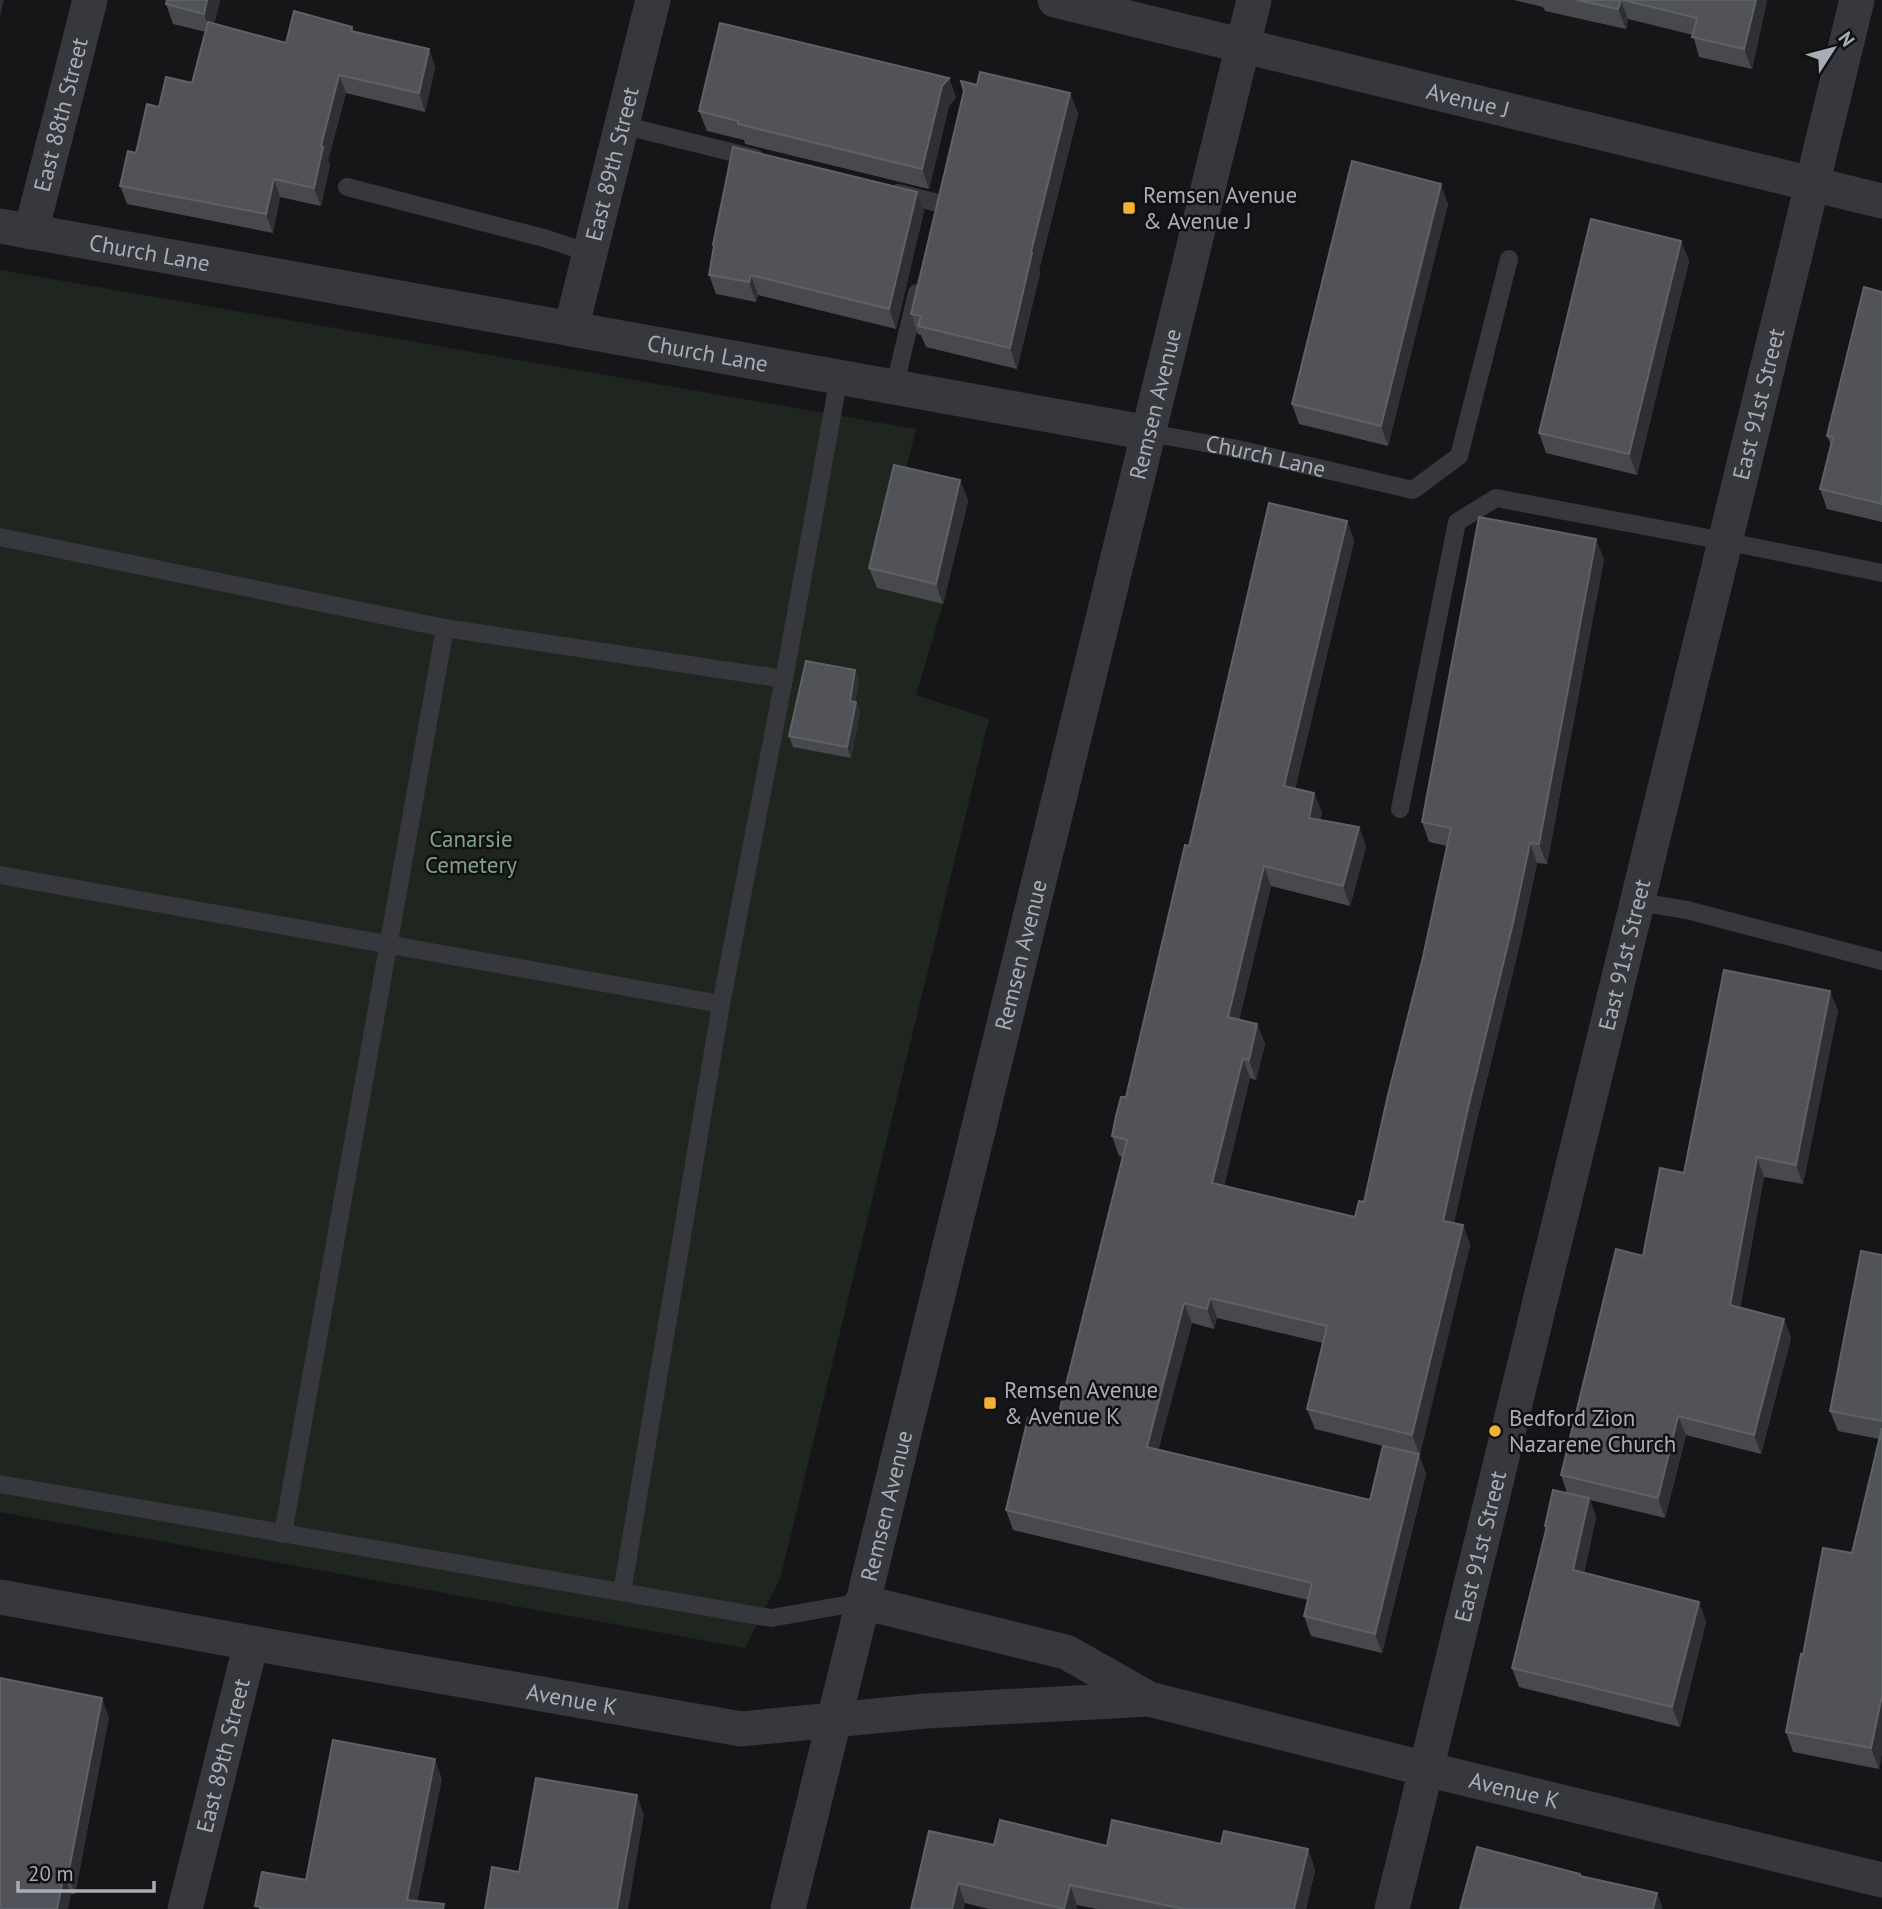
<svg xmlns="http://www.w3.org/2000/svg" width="1882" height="1909" font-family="'PT Sans',sans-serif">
	<rect width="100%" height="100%" fill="#161618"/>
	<path fill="#1e261f" d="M0 270 916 429 877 588 943 604 916 695 989 719 780 1579 745 1648 0 1512Z"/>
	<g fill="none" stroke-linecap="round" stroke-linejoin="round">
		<g stroke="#37383d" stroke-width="18">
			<path d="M622 125 755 158"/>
			<path d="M347 187 544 238 590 253"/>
			<path d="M898 193 938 203"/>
			<path d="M894 388 917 293"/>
			<path id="s1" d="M1149 433 1233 448 1413 490 1459 456 1509 259"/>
			<path d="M0 537 445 628 784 679"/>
			<path d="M1400 809 1457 522 1496 498 1724 541 1882 573"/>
			<path d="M0 875 721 1004"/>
			<path d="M1638 902 1687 910 1882 961"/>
			<path d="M0 1484 771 1618 862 1602"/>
			<path d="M283 1534 445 628"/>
			<path d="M622 1592 721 1004 784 679 839 377"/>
		</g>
		<g stroke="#37383d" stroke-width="35">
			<path id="s2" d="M1055 0 1882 201"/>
			<path id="s3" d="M0 226 1149 433"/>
			<path id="s4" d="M31 232 90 0"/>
			<path id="s5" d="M571 329 653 0"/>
			<path id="s6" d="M0 1597 251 1643 741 1729 926 1711 1149 1699"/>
			<path id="s7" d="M862 1602 1066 1652 1149 1699 1426 1769 1882 1880"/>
			<path id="s8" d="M185 1909 251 1643"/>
			<path id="s9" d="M788 1909 1254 0"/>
			<path id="s10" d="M1392 1909 1857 0"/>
		</g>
	</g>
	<g fill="#47494d" fill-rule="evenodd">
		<path d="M220 0 214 24 286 43 352 27 354 32 429 49 435 67 425 112 346 93 328 160 330 165 321 206 280 197 273 233 127 204 120 186 159 107 192 83 206 32 173 24 166 4Z"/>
		<path d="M1514 0H1767L1752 69 1699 57 1693 35 1628 19 1626 29 1545 11 1543 7Z"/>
		<path d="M949 78 956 98 949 106 929 189 745 144 744 140 707 131 699 111Z"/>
		<path d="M977 85 1070 93 1078 114 1039 270 1040 273 1017 369 926 347 921 335 918 334 911 314 964 91Z"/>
		<path d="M917 192 924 211 896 329 758 295 756 302 716 294 709 275 714 248 713 245Z"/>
		<path d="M1448 204 1388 446 1299 424 1292 404Z"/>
		<path d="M1681 241 1689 261 1637 475 1546 453 1539 433Z"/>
		<path d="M1882 292V522L1827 509 1820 489 1831 445 1827 436Z"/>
		<path d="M960 480 968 501 943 604 877 588 869 568Z"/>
		<path d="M1347 521 1354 541 1295 789 1314 793 1322 813 1320 820 1359 827 1366 847 1350 906 1271 886 1239 1020 1257 1024 1265 1044 1256 1080 1250 1078 1224 1186 1355 1217 1364 1202 1423 957 1447 846 1429 842 1422 822 1604 559 1547 864 1537 863 1520 943 1475 1128 1454 1223 1463 1225 1470 1245 1419 1455 1426 1474 1382 1653 1311 1636 1304 1616 1308 1600 1013 1530 1006 1510 1056 1425 1122 1157 1119 1156 1112 1136 1126 1097 1189 846ZM1217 1318 1323 1343 1307 1409 1315 1429 1383 1446 1370 1500 1158 1450 1192 1323 1214 1329Z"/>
		<path d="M855 670 859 681 855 702 860 712 851 758 793 747 789 736Z"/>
		<path d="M1838 1010 1803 1184 1764 1177 1740 1308 1784 1319 1791 1338 1761 1454 1686 1435 1665 1518 1590 1500 1596 1517 1584 1573 1699 1602 1706 1622 1680 1727 1519 1687 1512 1668 1546 1528 1545 1526 1567 1493 1561 1475 1643 1256 1684 1173Z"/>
		<path d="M1882 1255V1752L1879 1769 1793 1752 1786 1732 1803 1655 1852 1553 1879 1439 1838 1431 1830 1411Z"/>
		<path d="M109 1717 75 1894H71L0 1909Z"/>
		<path d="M1221 1844 1308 1849 1315 1870 1306 1909H1097L1077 1905 1076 1909H989L965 1903 911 1909 994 1845 1107 1846Z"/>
	</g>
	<g fill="#2f3033">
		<path d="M0 0H4L0 16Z"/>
		<path d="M207 0H220L211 34 204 14Z"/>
		<path d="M1621 0 1628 19 1626 29 1618 9Z"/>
		<path d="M1756 0H1767L1752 69 1744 49Z"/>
		<path d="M429 49 435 67 425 112 419 93Z"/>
		<path d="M339 75 346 93 328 160 330 165 321 206 314 188 321 146Z"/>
		<path d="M949 78 956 98 949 106 929 189 922 169 942 86Z"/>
		<path d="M1070 93 1078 114 1039 270 1040 273 1017 369 1010 348 1031 252Z"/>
		<path d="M274 179 280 197 273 233 266 214Z"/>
		<path d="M1441 184 1448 204 1388 446 1381 426Z"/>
		<path d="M917 192 924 211 896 329 889 309Z"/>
		<path d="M1681 241 1689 261 1637 475 1629 454Z"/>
		<path d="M751 275 758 295 756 302 749 282Z"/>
		<path d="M960 480 968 501 943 604 936 584Z"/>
		<path d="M1347 521 1354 541 1291 806 1284 786Z"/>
		<path d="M1596 539 1604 559 1547 864 1539 844Z"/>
		<path d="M855 670 859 681 853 711 850 701Z"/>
		<path d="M856 702 860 712 851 758 847 747Z"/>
		<path d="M1314 793 1322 813 1316 838 1309 818Z"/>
		<path d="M1359 827 1366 847 1350 906 1343 886Z"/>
		<path d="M1530 843 1537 863 1520 943 1475 1128 1450 1241 1443 1221 1468 1108Z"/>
		<path d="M1264 866 1271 886 1235 1037 1228 1017Z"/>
		<path d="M1830 991 1838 1010 1803 1184 1796 1165Z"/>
		<path d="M1257 1024 1265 1044 1256 1080 1249 1060Z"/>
		<path d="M1243 1058 1250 1078 1220 1203 1212 1183Z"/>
		<path d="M1757 1157 1764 1177 1737 1325 1730 1305Z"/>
		<path d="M1463 1225 1470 1245 1420 1455 1412 1435Z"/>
		<path d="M1210 1298 1217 1318 1214 1329 1207 1309Z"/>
		<path d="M1184 1303 1192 1323 1154 1467 1147 1447Z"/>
		<path d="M1784 1319 1791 1338 1761 1454 1754 1435Z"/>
		<path d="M1678 1416 1686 1435 1665 1518 1658 1498Z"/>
		<path d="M1419 1454 1426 1474 1382 1653 1375 1634Z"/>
		<path d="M1589 1498 1596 1517 1580 1590 1573 1570Z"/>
		<path d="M1699 1602 1706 1622 1680 1727 1672 1707Z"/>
		<path d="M1882 1695V1752L1879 1769 1871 1748Z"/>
		<path d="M102 1698 109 1717 75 1894 68 1875Z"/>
		<path d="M435 1759 442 1779 416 1909 407 1900Z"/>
		<path d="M637 1795 644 1815 628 1909H617Z"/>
		<path d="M1308 1849 1315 1870 1306 1909H1294Z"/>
		<path d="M64 1874 71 1894 68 1909H57Z"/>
		<path d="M958 1883 965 1903 964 1909H952Z"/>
		<path d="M1070 1885 1077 1905 1076 1909H1064Z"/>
		<path d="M1657 1893 1663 1909H1653Z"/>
	</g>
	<g fill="#525359" stroke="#5f6168" stroke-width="2">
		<path d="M167 0H207L204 14 166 4Z"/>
		<path d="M1577 0H1621L1618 9Z"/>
		<path d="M1623 0H1756L1744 49 1692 37 1697 18Z"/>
		<path d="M294 11 352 27 351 31 429 49 419 93 339 75 321 146 323 147 314 188 274 179 266 214 120 186 128 151 136 153 147 104 159 107 166 77 192 83 208 22 286 43Z"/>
		<path d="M720 23 949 78 942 86 922 169 738 124V121L699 111Z"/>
		<path d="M980 72 1070 93 1031 252 1032 253 1010 348 918 326 921 316 911 314 964 91 961 81 977 85Z"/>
		<path d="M733 147 917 192 889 309 751 275 749 282 709 275 714 246 713 245Z"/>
		<path d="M1352 161 1441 184 1381 426 1292 404Z"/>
		<path d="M1591 219 1681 241 1629 454 1539 433Z"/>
		<path d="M1864 287 1882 292V504L1820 489 1833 437 1827 436Z"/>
		<path d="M894 465 960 480 936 584 869 568Z"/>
		<path d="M1269 503 1347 521 1284 786 1314 793 1309 818 1359 827 1343 886 1264 866 1228 1017 1257 1024 1249 1060 1243 1058 1212 1183 1355 1217 1359 1201 1364 1202 1388 1095 1423 957 1451 828 1422 822 1479 517 1596 539 1539 844 1530 843 1513 923 1468 1108 1443 1221 1463 1225 1412 1435 1307 1409 1327 1326 1210 1298 1207 1309 1184 1303 1147 1447 1370 1500 1383 1446 1419 1454 1375 1634 1304 1616 1312 1583 1006 1510 1028 1418 1056 1425 1127 1140 1112 1136 1116 1116 1121 1097H1126L1185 845 1189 846Z"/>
		<path d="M806 661 855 670 850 701 856 702 847 747 789 736Z"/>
		<path d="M1724 970 1830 991 1796 1165 1757 1157 1730 1305 1784 1319 1754 1435 1678 1416 1658 1498 1561 1475 1616 1249 1643 1256 1660 1168 1684 1173Z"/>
		<path d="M1861 1251 1882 1255V1421L1830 1411Z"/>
		<path d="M1882 1428V1695L1871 1748 1786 1732 1801 1654 1803 1655 1823 1548 1852 1553Z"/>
		<path d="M1553 1490 1589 1498 1573 1570 1699 1602 1672 1707 1512 1668 1547 1526H1545Z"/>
		<path d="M0 1678 102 1698 68 1875 64 1874 57 1909H0Z"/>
		<path d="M333 1740 435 1759 407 1900 444 1904 443 1909H260V1907L255 1906 262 1872 306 1880Z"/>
		<path d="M536 1778 637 1795 617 1909H485L492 1867 519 1872Z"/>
		<path d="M1000 1820 1107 1846 1112 1820 1221 1844 1224 1831 1308 1849 1294 1909H1184L1070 1885 1064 1909 958 1883 952 1909H911L929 1831 994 1845Z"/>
		<path d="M1477 1847 1580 1874V1876L1657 1893 1653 1909H1460Z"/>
	</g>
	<g fill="#f2b134" stroke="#111113" stroke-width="2.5">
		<rect x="1122" y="201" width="14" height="14" rx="3.5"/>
		<rect x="983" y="1396" width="14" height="14" rx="3.5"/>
		<circle cx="1495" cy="1431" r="7"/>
	</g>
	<g text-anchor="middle" stroke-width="5" stroke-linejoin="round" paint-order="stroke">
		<g font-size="23" fill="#a8adb8" stroke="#111113">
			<text dy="8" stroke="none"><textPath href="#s2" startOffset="425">Avenue J</textPath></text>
			<text dy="8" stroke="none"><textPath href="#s4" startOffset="121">East 88th Street</textPath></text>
			<text dy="8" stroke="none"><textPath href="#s5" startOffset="170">East 89th Street</textPath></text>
			<text dy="8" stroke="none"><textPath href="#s3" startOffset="152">Church Lane</textPath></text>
			<text dy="8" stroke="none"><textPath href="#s3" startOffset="719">Church Lane</textPath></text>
			<text dy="8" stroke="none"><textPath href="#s10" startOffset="1549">East 91st Street</textPath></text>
			<text dy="8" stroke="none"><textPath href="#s9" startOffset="1549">Remsen Avenue</textPath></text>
			<text dy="8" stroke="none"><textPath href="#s1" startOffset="119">Church Lane</textPath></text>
			<text dy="8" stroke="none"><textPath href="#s9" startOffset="982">Remsen Avenue</textPath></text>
			<text dy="8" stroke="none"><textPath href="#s10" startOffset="982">East 91st Street</textPath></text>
			<text dy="8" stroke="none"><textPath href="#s9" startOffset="415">Remsen Avenue</textPath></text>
			<text dy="8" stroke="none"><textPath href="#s10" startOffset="373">East 91st Street</textPath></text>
			<text dy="8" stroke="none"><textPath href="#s6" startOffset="581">Avenue K</textPath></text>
			<text dy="8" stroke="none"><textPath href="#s8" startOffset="158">East 89th Street</textPath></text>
			<text dy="8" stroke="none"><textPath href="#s7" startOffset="682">Avenue K</textPath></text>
		</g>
		<g font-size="23" fill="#a8adb8" stroke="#111113" text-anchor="start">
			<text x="1143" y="203">Remsen Avenue<tspan x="1143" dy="26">&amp; Avenue J</tspan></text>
			<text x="1004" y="1398">Remsen Avenue<tspan x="1004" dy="26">&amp; Avenue K</tspan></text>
			<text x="1509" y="1426">Bedford Zion<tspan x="1509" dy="26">Nazarene Church</tspan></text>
		</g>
		<g font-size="23" fill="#7fa381" stroke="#111113">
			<text x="471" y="847">Canarsie<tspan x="471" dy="26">Cemetery</tspan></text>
		</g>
	</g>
	<g transform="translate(1833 49) rotate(54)" stroke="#111113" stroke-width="5" paint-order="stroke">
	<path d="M0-5L12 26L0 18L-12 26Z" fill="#a8adb8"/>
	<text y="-10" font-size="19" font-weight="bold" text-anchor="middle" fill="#a8adb8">N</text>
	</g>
	<path d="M18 1881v10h136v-10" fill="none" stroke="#a8adb8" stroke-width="3.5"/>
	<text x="28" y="1881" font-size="21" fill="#a8adb8" stroke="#111113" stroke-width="5" paint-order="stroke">20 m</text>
</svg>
